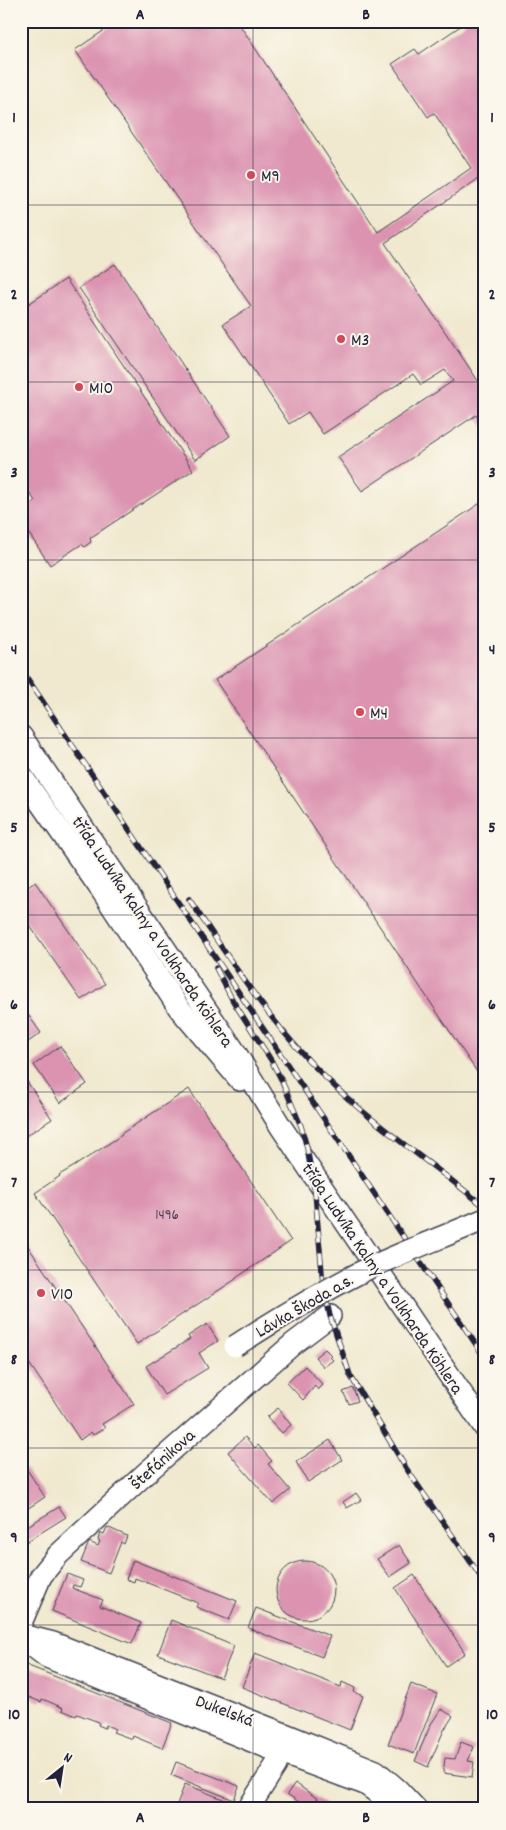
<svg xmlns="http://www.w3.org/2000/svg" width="506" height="1830" font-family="Dekko,sans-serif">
	<rect width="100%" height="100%" fill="#fbf7ec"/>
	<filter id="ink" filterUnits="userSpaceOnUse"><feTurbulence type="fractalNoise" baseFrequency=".02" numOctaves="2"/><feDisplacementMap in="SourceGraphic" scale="10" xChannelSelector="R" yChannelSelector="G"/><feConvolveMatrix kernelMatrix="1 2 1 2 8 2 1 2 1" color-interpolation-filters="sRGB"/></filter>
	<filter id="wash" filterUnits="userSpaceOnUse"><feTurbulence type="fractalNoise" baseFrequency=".0096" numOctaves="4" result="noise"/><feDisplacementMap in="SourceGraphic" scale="20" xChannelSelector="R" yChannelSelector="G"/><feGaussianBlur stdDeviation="1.12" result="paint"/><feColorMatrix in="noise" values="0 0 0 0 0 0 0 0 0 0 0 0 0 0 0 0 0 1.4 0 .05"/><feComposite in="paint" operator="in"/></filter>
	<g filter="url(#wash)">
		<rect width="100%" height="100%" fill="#f0e9cf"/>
		<g id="blocks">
			<g fill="#db93b0">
				<path d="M118 21H237L378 232 471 168 434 113 428 117 392 64 415 49 419 54 468 21H485V189L478 179 385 243 485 391V430L476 415 362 491 338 457 453 381 445 370 421 385 413 374 323 434 308 412 289 424 223 324 251 306 75 50Z"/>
				<path d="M115 264 230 436 195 460 79 288Z"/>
				<path d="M66 279 193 470 90 538 91 542 84 547 82 544 50 565 21 522V511L35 501 21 480V309Z"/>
				<path d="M485 500V1084L215 680Z"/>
				<path d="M35 882 105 984 81 1000 21 913V892Z"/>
				<path d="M21 1005 41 1033 21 1047Z"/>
				<path d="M60 1046 87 1084 60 1103 34 1065Z"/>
				<path d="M26 1080 52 1119 21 1139V1083Z"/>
				<path d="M189 1089 291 1241 236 1278V1279L137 1344 35 1193 60 1176 59 1175 73 1167 122 1135 121 1134Z"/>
				<path d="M21 1236 134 1404 102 1424 105 1428 93 1435 91 1432 80 1440 21 1351Z"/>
				<path d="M207 1324 218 1341 199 1353 208 1368 164 1395 146 1366 190 1339 188 1336Z"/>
				<path d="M325 1349 332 1356 330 1357 333 1360 324 1367 315 1357Z"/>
				<path d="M305 1366 323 1385 318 1390 315 1386 303 1400 287 1383Z"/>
				<path d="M353 1388 358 1401 349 1404 343 1392Z"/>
				<path d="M278 1408 291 1425 282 1433 267 1417Z"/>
				<path d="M245 1437 255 1448 258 1445 272 1461 268 1464 290 1490 273 1504 228 1452Z"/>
				<path d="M330 1440 342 1460 308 1482 296 1462Z"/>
				<path d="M26 1468 45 1497 21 1513V1472Z"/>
				<path d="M356 1493 361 1500 347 1508 343 1502Z"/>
				<path d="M59 1507 66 1517 21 1545V1530Z"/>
				<path d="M107 1527 127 1536 124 1544 121 1542 109 1573 81 1562 89 1542 98 1546 100 1541 98 1540 100 1533 104 1534Z"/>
				<path d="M399 1545 411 1563 390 1577 377 1559Z"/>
				<path d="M133 1560 237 1601 229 1620 196 1607 198 1603 135 1578 134 1582 126 1579Z"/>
				<circle cx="305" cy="1590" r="29"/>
				<path d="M67 1574 83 1580 80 1587 73 1585 72 1588 103 1600 100 1606 141 1623 132 1644 52 1611Z"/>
				<path d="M414 1575 465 1653 446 1666 395 1588Z"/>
				<path d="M256 1608 330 1636 322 1657 248 1628Z"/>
				<path d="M171 1620 234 1646 221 1678 158 1654Z"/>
				<path d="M255 1653 341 1687 342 1682 355 1688 354 1692 363 1696 350 1730 242 1687Z"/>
				<path d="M21 1663 172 1723 162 1748 133 1736 132 1739 113 1732 115 1729 106 1725 105 1728 98 1725 99 1722 77 1714 76 1716 62 1710 63 1708 52 1703 42 1699 41 1702 21 1694Z"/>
				<path d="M411 1684 437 1694 414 1754 388 1744Z"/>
				<path d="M441 1709 453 1716 444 1730 428 1767 415 1761 431 1724Z"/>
				<path d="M461 1742 474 1747 468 1761 474 1762 472 1777 443 1773 445 1758 455 1759Z"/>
				<path d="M176 1762 239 1786 234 1800 171 1775Z"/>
				<path d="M295 1783 301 1787 332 1809H308L299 1802 287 1794Z"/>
				<path d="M185 1784 228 1801 225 1809H184L177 1804Z"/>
			</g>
		</g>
	</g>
	<g filter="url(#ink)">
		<use href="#blocks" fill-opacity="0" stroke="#414051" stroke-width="1"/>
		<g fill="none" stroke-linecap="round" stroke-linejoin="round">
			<g stroke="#414051" stroke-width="24">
				<g id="minor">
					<path d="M21 736 235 1052 281 1127 485 1428"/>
					<path d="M21 775 100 888 179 1008 240 1080"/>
					<path d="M21 1623 41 1576 58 1555 145 1474 294 1343 330 1316"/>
					<path d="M21 1635 53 1643 287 1735 376 1771 398 1790 416 1809"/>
					<path d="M23 1639 47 1657 281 1753 365 1784 382 1796 394 1809"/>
					<path d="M248 1809 276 1765 286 1739"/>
				</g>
			</g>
			<use href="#minor" stroke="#fff" stroke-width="21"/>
			<g stroke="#22223b" stroke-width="5.5">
				<g id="rail">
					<path d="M21 669 485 1358"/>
					<path d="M189 899C231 961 271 1025 325 1077 374 1126 432 1163 485 1207"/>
					<path d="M216 968 233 1001 271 1060 281 1079 301 1126 307 1148 315 1193 323 1284 330 1316 350 1375 406 1468 485 1583"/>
				</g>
			</g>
			<use href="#rail" stroke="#fbf7ec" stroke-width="4" stroke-dasharray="11" stroke-linecap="butt"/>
			<g stroke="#414051" stroke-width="24" stroke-linecap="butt">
				<path id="minor-bridge" d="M235 1346C277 1319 318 1294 361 1272 401 1252 444 1237 485 1219"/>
			</g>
			<use href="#minor-bridge" stroke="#fff" stroke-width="21"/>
		</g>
	</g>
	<path fill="none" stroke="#22223b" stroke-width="1" stroke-opacity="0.55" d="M253 21V1809M21 205H485M21 382H485M21 560H485M21 738H485M21 915H485M21 1092H485M21 1270H485M21 1448H485M21 1625H485"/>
	<g fill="#d1495b" stroke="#fbf7ec" stroke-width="2">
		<circle cx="251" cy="175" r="5"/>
		<circle cx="341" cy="339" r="5"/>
		<circle cx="79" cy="387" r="5"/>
		<circle cx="360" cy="712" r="5"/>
		<circle cx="41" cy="1293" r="5"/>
	</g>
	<g text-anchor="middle" stroke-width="4" stroke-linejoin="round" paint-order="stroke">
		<g font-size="15" fill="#503e58">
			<text x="167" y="1219">1496</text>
		</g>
		<g font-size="18" fill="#22223b" stroke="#fbf7ec" text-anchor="start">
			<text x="261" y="181">M9</text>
			<text x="351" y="345">M3</text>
			<text x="89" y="393">M10</text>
			<text x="370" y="718">M4</text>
			<text x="51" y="1299">V10</text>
		</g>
		<g font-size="18" fill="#22223b" stroke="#fbf7ec">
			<text transform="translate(153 931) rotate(56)" y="6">třída Ludvíka Kalmy a Volkharda Köhlera</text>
			<text transform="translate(383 1278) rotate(56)" y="6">třída Ludvíka Kalmy a Volkharda Köhlera</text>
			<text transform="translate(304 1305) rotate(-30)" y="6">Lávka Škoda a.s.</text>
			<text transform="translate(162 1459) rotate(-42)" y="6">Štefánikova</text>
			<text transform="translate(225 1710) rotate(21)" y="6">Dukelská</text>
		</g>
	</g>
	<rect width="506" height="1830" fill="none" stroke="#fbf7ec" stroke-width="55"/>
	<g transform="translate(62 1768) rotate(30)" stroke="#fbf7ec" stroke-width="4" paint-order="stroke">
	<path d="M0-4L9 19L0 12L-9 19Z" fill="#22223b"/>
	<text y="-8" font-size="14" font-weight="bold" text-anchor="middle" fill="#22223b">N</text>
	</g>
	<rect x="28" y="28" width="450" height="1774" fill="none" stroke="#22223b" stroke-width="2"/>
	<g font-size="16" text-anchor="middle" font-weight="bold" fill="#22223b">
		<text x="140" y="19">A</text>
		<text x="366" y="19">B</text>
		<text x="14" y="122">1</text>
		<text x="492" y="122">1</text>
		<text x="14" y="299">2</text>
		<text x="492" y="299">2</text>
		<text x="14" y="477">3</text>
		<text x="492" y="477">3</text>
		<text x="14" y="654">4</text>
		<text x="492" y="654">4</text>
		<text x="14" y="832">5</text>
		<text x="492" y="832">5</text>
		<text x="14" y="1009">6</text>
		<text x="492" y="1009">6</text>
		<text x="14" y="1187">7</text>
		<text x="492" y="1187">7</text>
		<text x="14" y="1364">8</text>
		<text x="492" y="1364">8</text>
		<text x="14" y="1542">9</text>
		<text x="492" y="1542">9</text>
		<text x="14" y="1719">10</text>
		<text x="492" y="1719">10</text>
		<text x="140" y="1822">A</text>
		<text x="366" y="1822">B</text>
	</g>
</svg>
